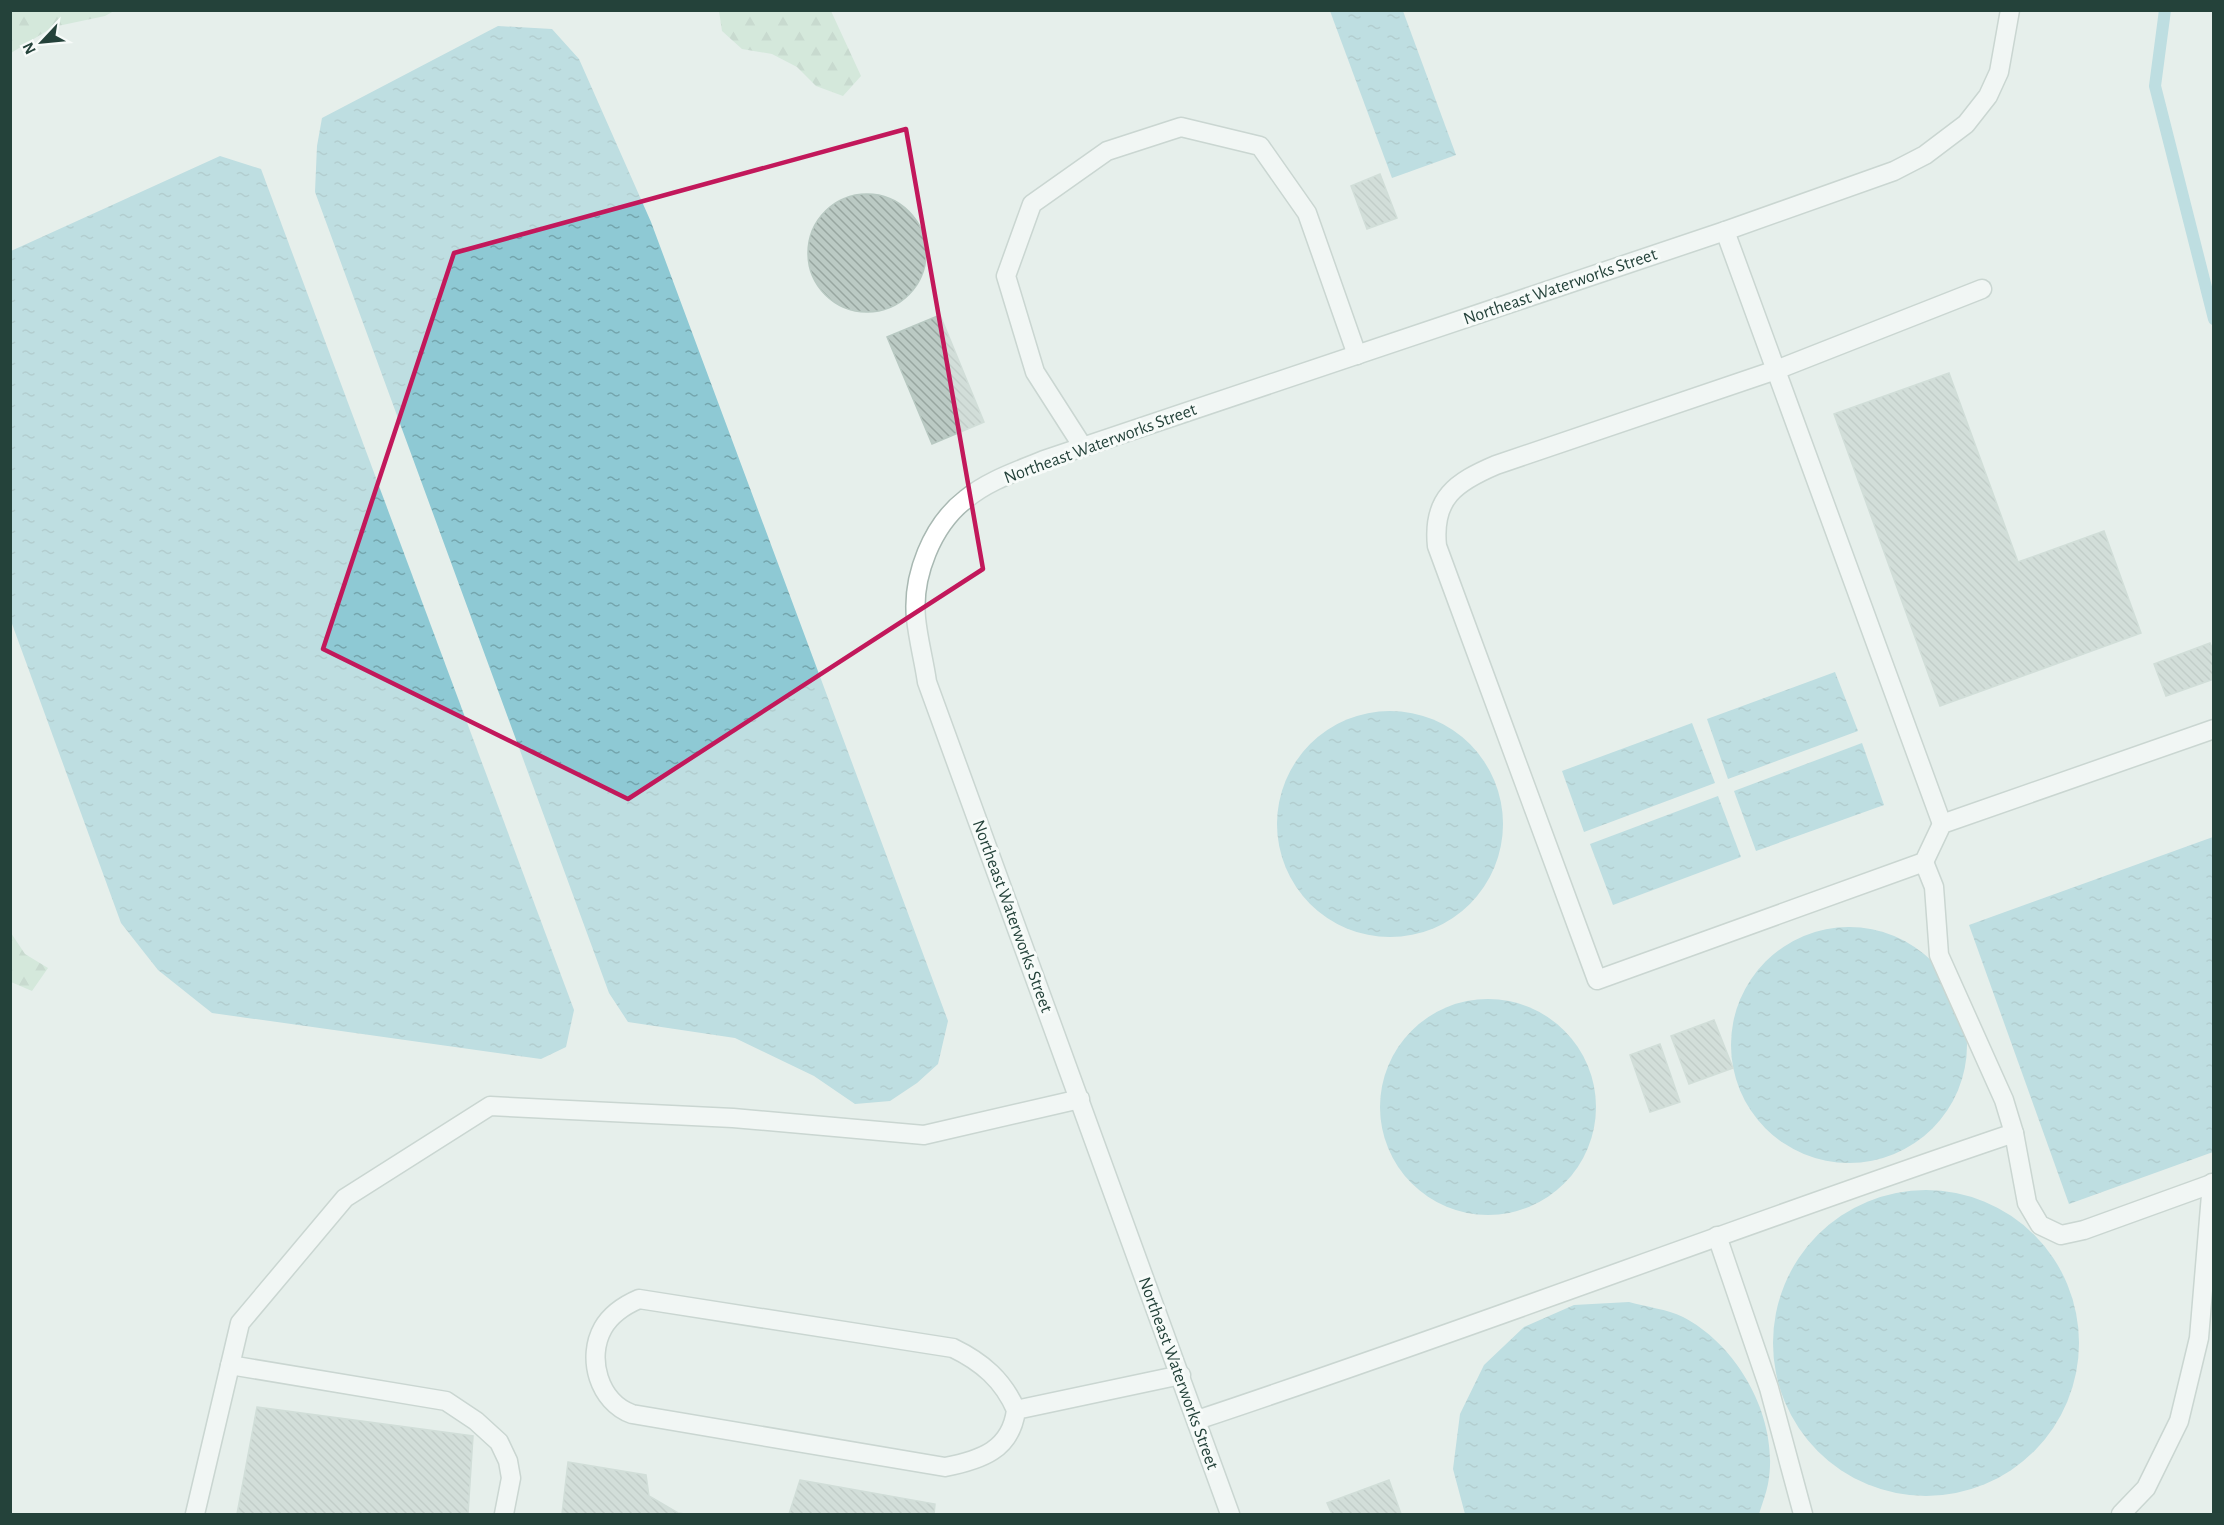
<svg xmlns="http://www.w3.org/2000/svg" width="2224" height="1525" font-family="'Alegreya Sans',sans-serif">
	<defs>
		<pattern id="forest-firs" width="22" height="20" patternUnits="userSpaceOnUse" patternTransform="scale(1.5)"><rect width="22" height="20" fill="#bfe0c8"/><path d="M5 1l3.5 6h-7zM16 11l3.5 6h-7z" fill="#a4c1ad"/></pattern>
		<pattern id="water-ripples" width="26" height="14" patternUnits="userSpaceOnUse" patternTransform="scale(1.5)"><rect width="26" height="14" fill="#8ec9d4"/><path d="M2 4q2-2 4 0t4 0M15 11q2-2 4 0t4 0" fill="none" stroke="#74a5ad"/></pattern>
		<pattern id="building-back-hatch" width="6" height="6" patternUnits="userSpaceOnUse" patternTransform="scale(1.5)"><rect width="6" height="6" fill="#bbcac4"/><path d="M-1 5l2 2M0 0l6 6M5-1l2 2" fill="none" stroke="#98a6a0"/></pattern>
	</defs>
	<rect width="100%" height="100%" fill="#e6efeb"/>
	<g fill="url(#forest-firs)">
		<path d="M11 10H114V11L105 16 53 27 11 53Z"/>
		<path d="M719 11H831L861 76 843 96 816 86 797 67 772 54 742 49 722 31Z"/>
		<path d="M11 933 25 954 48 968 32 991 11 982Z"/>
	</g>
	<g fill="url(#water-ripples)">
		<path d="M1330 11H1403L1456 155 1392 178Z"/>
		<path d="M498 26 552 29 579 59 651 222 948 1021 938 1064 917 1083 890 1101 855 1104 814 1076 735 1038 628 1022 609 993 315 192 317 146 322 118Z"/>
		<path d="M220 156 261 169 574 1010 566 1047 541 1059 212 1013 158 970 121 923 11 621V251Z"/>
		<path d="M1835 672 1858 731 1728 779 1707 719Z"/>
		<circle cx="1390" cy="824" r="113"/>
		<path d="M1692 723 1715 783 1584 832 1562 771Z"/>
		<path d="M1862 743 1884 805 1756 851 1734 791Z"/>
		<path d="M1718 796 1741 857 1613 905 1590 844Z"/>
		<path d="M2213 837V1152L2069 1204 1969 925Z"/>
		<circle cx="1849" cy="1045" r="118"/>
		<circle cx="1488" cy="1107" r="108"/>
		<circle cx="1926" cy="1343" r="153"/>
		<path d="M1629 1302C1646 1307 1667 1309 1683 1317 1739 1346 1780 1420 1768 1484 1766 1494 1762 1504 1759 1514H1465L1453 1469 1460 1414 1484 1365 1524 1327 1574 1305Z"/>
	</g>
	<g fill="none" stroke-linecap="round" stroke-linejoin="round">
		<path stroke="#8ec9d4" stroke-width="12" d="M2165 10 2155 86 2214 319"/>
	</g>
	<g fill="url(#building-back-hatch)" stroke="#b8c9c2" stroke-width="1.5">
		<path d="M1380 174 1397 218 1367 229 1351 186Z"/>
		<circle cx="867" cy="253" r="59"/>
		<path d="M940 315 984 422 932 444 887 337Z"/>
		<path d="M1949 373 2018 562 2104 531 2141 633 1940 706 1834 414Z"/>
		<path d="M2210 643 2214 653V679L2166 696 2154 664Z"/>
		<path d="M1714 1020 1733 1068 1689 1084 1671 1036Z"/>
		<path d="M1660 1044 1680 1102 1650 1112 1630 1055Z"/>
		<path d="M257 1407 473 1436 468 1514H237Z"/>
		<path d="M568 1462 646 1475 649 1496 678 1513 685 1514H562Z"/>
		<path d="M800 1480 935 1504 934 1514H789Z"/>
		<path d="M1389 1480 1401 1514H1332L1327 1503Z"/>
	</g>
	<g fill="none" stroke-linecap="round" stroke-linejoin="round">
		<g stroke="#a8b8b2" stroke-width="21">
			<g id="service">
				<path d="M1725 231 1942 824"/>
				<path d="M1982 289 1776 370 1496 465C1456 482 1432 498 1437 546L1597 980 1924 862 1942 824 2214 729"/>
				<path d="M1083 447 1035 372 1006 276 1032 204 1107 151 1181 127 1260 146 1307 213 1357 355"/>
				<path d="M1924 862 1934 887 1939 955 2004 1100 2014 1133 2027 1203 2040 1225 2061 1235 2084 1230 2214 1183"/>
				<path d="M1717 1236 1769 1388 1803 1514"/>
				<path d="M230 1365 446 1401 476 1421 499 1442 508 1461 511 1478 504 1514"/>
				<path d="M1016 1410C1003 1380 982 1362 953 1348L639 1299C625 1305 611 1314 603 1328 586 1358 599 1402 632 1414L945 1467C981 1460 1011 1450 1016 1410L1181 1375"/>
				<path d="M1197 1420C1471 1329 1741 1225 2014 1133"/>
				<path d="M2121 1514 2146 1488 2179 1421 2199 1338 2212 1183"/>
			</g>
		</g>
		<g stroke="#a8b8b2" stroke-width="21">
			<g id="minor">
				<path d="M195 1514 240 1323 345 1198 490 1106 733 1118 924 1135 1080 1099"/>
				<path d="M1230 1514 927 682C924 661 918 639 916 618 912 576 932 525 966 499 989 480 1018 471 1044 460L1725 231 1894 171 1925 155 1966 124 1988 96 1999 72 2010 10"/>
			</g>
		</g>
		<use href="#service" stroke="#fff" stroke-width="18"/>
		<use href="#minor" stroke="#fff" stroke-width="18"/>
	</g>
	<path d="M0 0H2224V1525H0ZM906 129 983 569 628 799 323 649 454 253Z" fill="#e6efeb" fill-opacity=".55" fill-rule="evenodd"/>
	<path fill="none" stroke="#c2185b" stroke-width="4.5" stroke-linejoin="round" d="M906 129 983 569 628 799 323 649 454 253Z"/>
	<g text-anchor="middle" stroke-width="6" stroke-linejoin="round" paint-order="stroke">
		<g font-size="18" fill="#24423a" stroke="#f7fbf9">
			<text transform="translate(1560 286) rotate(-19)" y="6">Northeast Waterworks Street</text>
			<text transform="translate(1100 443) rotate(-20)" y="6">Northeast Waterworks Street</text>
			<text transform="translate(1013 916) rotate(70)" y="6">Northeast Waterworks Street</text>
			<text transform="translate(1179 1373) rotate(70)" y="6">Northeast Waterworks Street</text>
		</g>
	</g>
	<rect width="2224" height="1525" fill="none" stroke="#24423a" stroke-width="24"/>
	<g transform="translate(42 42) rotate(244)" stroke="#f7fbf9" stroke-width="4.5" paint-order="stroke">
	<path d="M0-4.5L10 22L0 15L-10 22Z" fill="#24423a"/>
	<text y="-9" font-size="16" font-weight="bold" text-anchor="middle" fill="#24423a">N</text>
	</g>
</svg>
